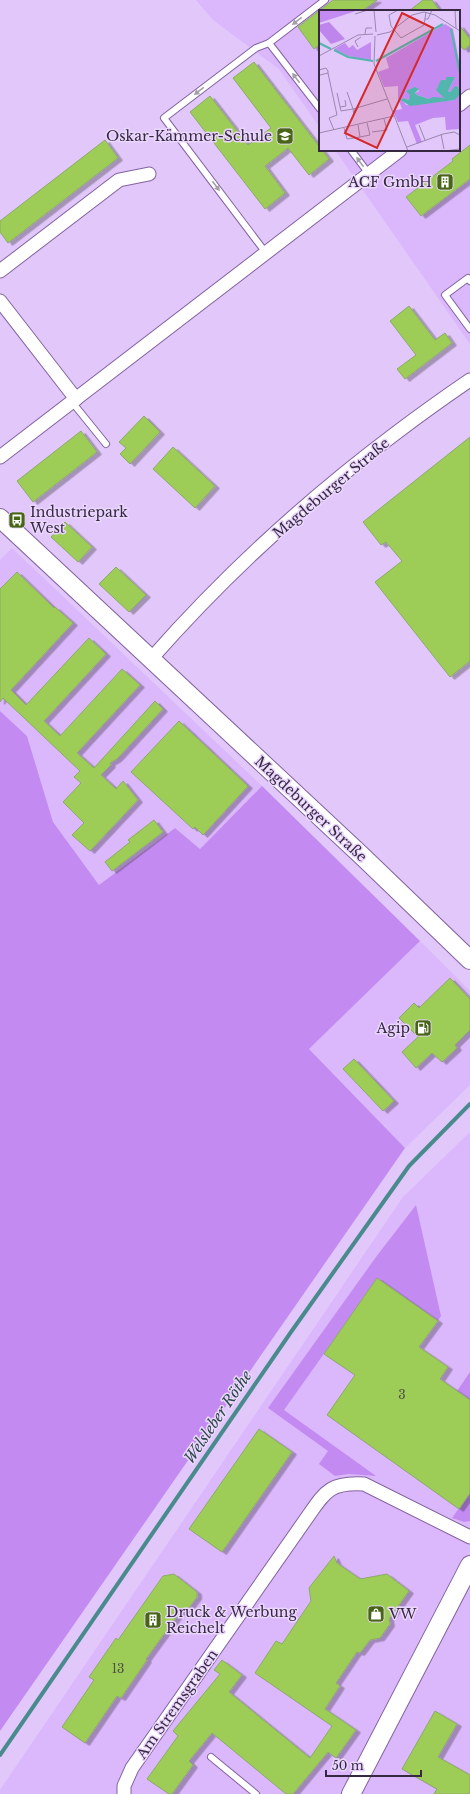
<svg xmlns="http://www.w3.org/2000/svg" width="470" height="1794" font-family="'Libre Baskerville',serif">
	<defs>
		<filter id="shadow"><feDropShadow dx="4.5" dy="2.5" stdDeviation="0" flood-color="#0004"/></filter>
	</defs>
	<rect width="100%" height="100%" fill="#e1c7fa"/>
	<g fill="#dbb7fc">
		<path d="M196 0H470V344L335 150H459V11H320V128L279 69 213 20Z"/>
		<path d="M12 548 262 786 200 849 175 828 99 885 53 822 27 736 0 711V560Z"/>
		<path d="M420 941 470 991V1085L405 1148 309 1049Z"/>
		<path d="M470 1132V1794H0V1790L403 1197Z"/>
	</g>
	<g fill="#c38bf2">
		<path d="M0 711 27 736 53 822 99 885 175 828 200 849 262 786 420 941 309 1049 405 1148 0 1731Z"/>
		<path d="M416 1205 441 1316 438 1321 377 1279 284 1410 376 1476 349 1474 335 1476 319 1464 328 1451 268 1408 376 1257Z"/>
		<path d="M470 1372V1400L457 1391Z"/>
		<path d="M470 1493V1521L464 1522 452 1518Z"/>
	</g>
	<g fill="none" stroke-linecap="round" stroke-linejoin="round">
		<path stroke="#498b8d" stroke-width="4" d="M0 1755 291 1332 409 1166 470 1104"/>
	</g>
	<g fill="#9dcd56" stroke="#8da969" filter="url(#shadow)">
		<path d="M333 0H377L362 11H320V44L314 49 298 27Z"/>
		<path d="M423 0H432L440 11H409Z"/>
		<path d="M459 25 470 39V45L464 50 459 44Z"/>
		<path d="M254 62 329 159 309 175 288 148 265 166 285 193 265 209 190 112 210 96 248 145 271 128 233 78Z"/>
		<path d="M105 140 118 158 8 243 0 232V221Z"/>
		<path d="M470 145V179L421 216 406 197 453 161 452 159Z"/>
		<path d="M409 306 435 340 445 333 452 343 405 379 397 369 416 355 390 321Z"/>
		<path d="M144 416 160 432 130 464 120 454 126 448 119 442Z"/>
		<path d="M81 431 97 452 33 502 17 481Z"/>
		<path d="M470 437V661L450 677 375 582 402 561 386 542 381 545 363 522Z"/>
		<path d="M173 447 215 486 195 508 153 469Z"/>
		<path d="M65 522 92 547 78 562 51 537Z"/>
		<path d="M116 567 146 595 129 612 99 584Z"/>
		<path d="M17 572 54 608 55 607 73 623 11 690 26 705 89 638 106 654 44 721 60 736 122 669 140 685 77 753 94 768 155 701 163 709 117 759 110 763 111 765 101 775 116 789 123 781 138 800 90 851 72 835 84 823 63 802 81 783 74 777 80 771 3 698 0 702V589Z"/>
		<path d="M179 721 248 786 203 835 195 827 193 829 131 772Z"/>
		<path d="M154 820 163 832 112 871 105 862 130 842 128 840Z"/>
		<path d="M450 978 470 999V1030L455 1045 457 1048 442 1062 432 1053 416 1068 402 1052 418 1037 399 1018 414 1003 419 1008Z"/>
		<path d="M354 1059 394 1101 383 1111 343 1069Z"/>
		<path d="M377 1278 438 1321 419 1347 448 1367 440 1379 470 1400V1493L459 1509 327 1415 355 1375 324 1354Z"/>
		<path d="M259 1429 292 1452 222 1552 189 1529Z"/>
		<path d="M334 1556 337 1563 360 1579 387 1574 409 1591 389 1619 390 1624 380 1638 370 1640 360 1653 357 1652 336 1683 340 1686 325 1709 356 1730 336 1758 328 1752 293 1794H286L212 1733 189 1761 193 1765 172 1794H169L147 1779 178 1736 173 1731 220 1674 214 1670 222 1660 242 1675 229 1692 310 1758 332 1726 255 1673 276 1641 282 1644 311 1601 309 1588Z"/>
		<path d="M174 1574 197 1592V1597L188 1609 181 1611 146 1659 147 1660 121 1698 117 1696 85 1743 62 1727 94 1680 89 1677 116 1638 118 1640 163 1576Z"/>
		<path d="M435 1711 457 1724 438 1757 470 1775V1794H434L437 1789 402 1769Z"/>
	</g>
	<g fill="none" stroke-linecap="round" stroke-linejoin="round">
		<g stroke="#83649e" stroke-width="8">
			<g id="lane">
				<path d="M269 43 325 0"/>
				<path d="M351 150 369 174"/>
				<path d="M266 253 164 118 256 48 269 43 320 109"/>
				<path d="M470 281 468 278 445 295 470 329"/>
				<path d="M72 402 106 444"/>
				<path d="M211 1757 256 1794"/>
			</g>
		</g>
		<g stroke="#83649e" stroke-width="15">
			<g id="street">
				<path d="M459 105 470 96"/>
				<path d="M0 271 119 180 149 174"/>
				<path d="M0 301 76 399"/>
				<path d="M0 457 400 150"/>
				<path d="M151 659C224 576 308 499 396 433 420 415 445 397 470 380"/>
				<path d="M124 1794V1786L132 1768 306 1519C325 1492 329 1482 364 1484L470 1537"/>
			</g>
		</g>
		<g stroke="#83649e" stroke-width="20">
			<g id="secondary">
				<path d="M0 518 361 855 470 960"/>
				<path d="M351 1794 470 1565"/>
			</g>
		</g>
		<use href="#lane" stroke="#fff" stroke-width="6"/>
		<use href="#street" stroke="#fff" stroke-width="13"/>
		<use href="#secondary" stroke="#fff" stroke-width="18"/>
	</g>
	<defs><path id="oneway-solid" d="M-6-.8H1V-3.2L6.5 0L1 3.2V.8H-6Z"/></defs>
	<g fill="#a49ea9">
		<use href="#oneway-solid" transform="translate(297 21) rotate(143)"/>
		<use href="#oneway-solid" transform="translate(296 78) rotate(-127)"/>
		<use href="#oneway-solid" transform="translate(199 91) rotate(143)"/>
		<use href="#oneway-solid" transform="translate(360 162) rotate(-127)"/>
		<use href="#oneway-solid" transform="translate(216 186) rotate(53)"/>
	</g>
	<defs>
		<g id="school-square" transform="scale(0.9)"><rect x="-9" y="-9" width="18" height="18" rx="4" fill="#476417" stroke="#ebd7fe"/><path d="M0-5L7-2L0 1L-7-2ZM-4 1L0 2.5L4 1V4Q0 6-4 4Z" fill="#fff"/></g>
		<g id="building-square" transform="scale(0.9)"><rect x="-9" y="-9" width="18" height="18" rx="4" fill="#476417" stroke="#ebd7fe"/><path d="M-4-6H4V6H1V3H-1V6H-4ZM-2.5-4.3h1.7v1.8h-1.7ZM.8-4.3h1.7v1.8H.8ZM-2.5-1h1.7V.8h-1.7ZM.8-1h1.7V.8H.8Z" fill="#fff"/></g>
		<g id="bus-square" transform="scale(0.9)"><rect x="-9" y="-9" width="18" height="18" rx="4" fill="#476417" stroke="#ebd7fe"/><path d="M-5-6H5V4H4V6H2V4H-2V6H-4V4H-5ZM-3.5-4V0h7V-4ZM-3.5 1.2v1.5H-2V1.2ZM2 1.2v1.5H3.5V1.2Z" fill="#fff"/></g>
		<g id="fuel-square" transform="scale(0.9)"><rect x="-9" y="-9" width="18" height="18" rx="4" fill="#476417" stroke="#ebd7fe"/><path d="M-5.5-6h7V0h2V4h1.3V-2.5L3-4.5l.8-.8L6-3V5H2.5V1h-1V6h-7ZM-4.2-4.7v3.2H.2V-4.7Z" fill="#fff"/></g>
		<g id="shop-square" transform="scale(0.9)"><rect x="-9" y="-9" width="18" height="18" rx="4" fill="#476417" stroke="#ebd7fe"/><path d="M-5-2.5h2.3a2.7 3.5 0 0 1 5.4 0H5L5.5 6h-11ZM-1.5-2.5h3a1.5 2.3 0 0 0-3 0Z" fill="#fff"/></g>
	</defs>
	<g fill-rule="evenodd">
		<use href="#school-square" x="285" y="136"/>
		<use href="#building-square" x="445" y="182"/>
		<use href="#bus-square" x="17" y="520"/>
		<use href="#fuel-square" x="423" y="1028"/>
		<use href="#shop-square" x="376" y="1614"/>
		<use href="#building-square" x="153" y="1620"/>
	</g>
	<g text-anchor="middle" stroke-width="3" stroke-linejoin="round" paint-order="stroke">
		<g font-size="12" fill="#4f5146">
			<text x="402" y="1399">3</text>
			<text x="118" y="1673">13</text>
		</g>
		<g font-size="14" fill="#352840" stroke="#ebd7fe" text-anchor="end">
			<text x="272" y="141">Oskar-Kämmer-Schule</text>
			<text x="432" y="187">ACF GmbH</text>
			<text x="30" y="517" text-anchor="start">Industriepark<tspan x="30" dy="16">West</tspan></text>
			<text x="410" y="1033">Agip</text>
			<text x="166" y="1617" text-anchor="start">Druck &amp; Werbung<tspan x="166" dy="16">Reichelt</tspan></text>
			<text x="389" y="1619" text-anchor="start">VW</text>
		</g>
		<g font-size="14" fill="#352840" stroke="#ebd7fe">
			<text transform="translate(331 488) rotate(-40)" y="5">Magdeburger Straße</text>
			<text transform="translate(311 809) rotate(43)" y="5">Magdeburger Straße</text>
			<text transform="translate(177 1704) rotate(-55)" y="5">Am Stremsgraben</text>
		</g>
		<g font-size="15" font-style="italic" fill="#2b4a47" stroke="#ebd7fe">
			<text transform="translate(218 1417) rotate(-56)" y="5">Welsleber Röthe</text>
		</g>
	</g>
	<g transform="translate(319 10)">
		<rect width="141" height="141" fill="#e1c7fa"/>
		<path d="M0 0H40L0 13ZM126 14 134 19 141 56V121L140 111V119L127 120 126 107 114 108 96 115 103 132 98 134 89 111 79 112 74 101 83 99 79 88V76L65 77 59 62 70 58 67 48ZM136 67 129 81 131 82 135 78 136 90 87 95 85 92 84 88 90 90 98 78 100 81 96 83 98 85 110 89 125 88 118 77ZM52 32V51L29 46 15 39 26 33 30 38 34 35 38 40Z" fill="#c38bf2" fill-rule="evenodd"/>
		<path d="M10 12 26 29 12 34 0 20V15Z" fill="#be85ed"/>
		<path d="M127 67H136L129 81 131 82 136 76 139 77 141 84 136 90 91 96 82 90 84 88 90 90 91 85 87 81 96 77 100 79 96 83 98 85 110 89 114 87 125 88 117 80 122 70H127Z" fill="#52b6ae"/>
		<path fill="none" stroke="#52b6ae" stroke-width="2" d="M132 19 141 64M0 33 12 39M15 40 29 47 54 51M57 51 124 14"/>
		<path fill="none" stroke="#9c87b0" stroke-width="1" d="M55 0 57 22M79 0 70 5 72 16 82 28 105 15 107 2M136 0 137 18M36 4 49 0M106 9H109L113 0M46 24 47 18H53M58 25 71 22 93 5 105 2 116 5 141 21M56 26 55 54 89 141M39 37 36 31 42 27M0 46 39 25 54 24M0 60 7 58 9 61V63L1 65M9 63 18 105 10 108 15 120M28 82 34 99 68 89M18 83 22 101 34 99 35 105 36 98M21 97 27 96 26 90M39 115 41 127 51 125 48 113M100 115 106 130M25 118 28 129 41 127M53 122 68 120 65 109M0 123 75 106M122 124 125 139M88 137 124 124 135 122 141 125M125 141 141 139"/>
		<path fill="#d62828" fill-opacity="0.15" stroke="#d62828" stroke-width="2" d="M83 3 114 18 58 138 26 123Z"/>
		<rect width="141" height="141" fill="none" stroke="#352840" stroke-width="2"/>
	</g>
	<path d="M326 1770v6h95v-6" fill="none" stroke="#352840" stroke-width="2"/>
	<text x="332" y="1770" font-size="12" fill="#352840" stroke="#ebd7fe" stroke-width="3" paint-order="stroke">50 m</text>
</svg>
